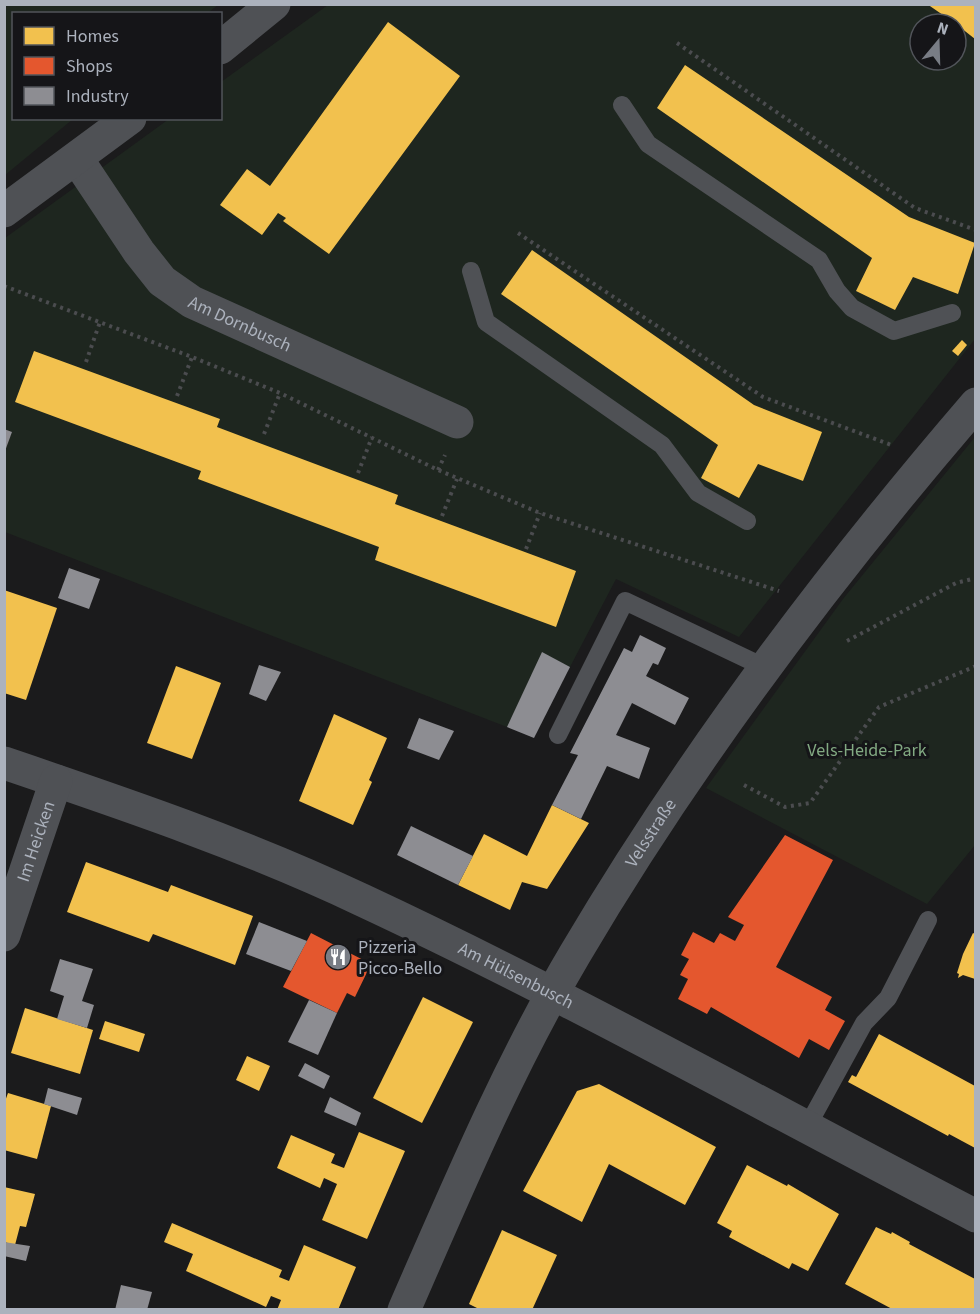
<svg xmlns="http://www.w3.org/2000/svg" width="980" height="1314" font-family="'Source Sans 3',sans-serif">
	<rect width="100%" height="100%" fill="#1b1b1c"/>
	<g fill="#1e261f" fill-rule="evenodd">
		<path d="M5 4H218V5L206 14H14V118L73 119 5 175Z"/>
		<path d="M328 5H975V339L739 637 616 579 570 667 542 653 507 727 5 532 4 452 12 432 4 429 5 238 169 119 220 118 221 82ZM920 24H956V60H920Z"/>
		<path d="M975 437V845L927 904 706 788 843 599Z"/>
	</g>
	<g fill="#f2c14e">
		<path d="M927 4H975V39L956 24Z"/>
		<path d="M388 22 460 76 329 254 283 221 286 218 278 213 262 235 220 205 247 169 270 186Z"/>
		<path d="M685 65 909 217 975 243 958 294 913 277 895 310 856 291 872 258 657 108Z"/>
		<path d="M532 250 754 405 822 432 803 481 758 464 739 498 701 478 718 445 501 294Z"/>
		<path d="M962 340 967 345 958 356 952 351Z"/>
		<path d="M34 351 220 419 217 427 398 495 395 504 576 571 556 627 375 560 379 547 198 479 201 471 15 402Z"/>
		<path d="M4 590 57 608 26 700 4 693Z"/>
		<path d="M176 666 221 683 192 759 147 743Z"/>
		<path d="M334 714 387 738 369 780 372 782 353 825 299 801Z"/>
		<path d="M552 805 589 823 547 889 522 882 510 910 458 885 484 834 527 856Z"/>
		<path d="M86 862 168 892 171 885 253 916 235 965 153 934 149 942 67 912Z"/>
		<path d="M973 933 975 934V979L963 975 958 978 959 974 957 973 963 954Z"/>
		<path d="M423 997 473 1022 422 1123 373 1098Z"/>
		<path d="M25 1008 93 1030 80 1074 11 1053Z"/>
		<path d="M105 1021 145 1034 139 1052 99 1039Z"/>
		<path d="M879 1034 975 1086V1148L949 1134 948 1136 848 1082 852 1075 856 1077Z"/>
		<path d="M247 1056 270 1066 259 1091 236 1080Z"/>
		<path d="M599 1084 716 1147 685 1205 609 1164 582 1222 523 1191 577 1091Z"/>
		<path d="M8 1093 51 1106 37 1159 4 1150V1104Z"/>
		<path d="M359 1132 405 1151 367 1239 322 1220 337 1184 324 1178 320 1188 277 1168 291 1135 335 1154 331 1163 344 1168Z"/>
		<path d="M747 1165 787 1186 788 1184 839 1214 808 1271 792 1263 789 1269 729 1237 732 1231 717 1223Z"/>
		<path d="M4 1187 35 1194 26 1227 20 1226 15 1245 4 1242Z"/>
		<path d="M172 1223 282 1270 279 1277 289 1281 304 1245 356 1267 338 1310H277L281 1300 271 1296 266 1307 186 1271 193 1254 164 1242Z"/>
		<path d="M876 1227 891 1234 892 1232 910 1242 909 1244 975 1279V1310H894L845 1284Z"/>
		<path d="M502 1230 557 1255 532 1310H481L469 1304Z"/>
	</g>
	<g fill="#e4572e">
		<path d="M785 835 833 860 776 967 832 997 825 1010 845 1021 829 1050 809 1039 799 1058 711 1007 707 1014 678 999 688 979 680 975 689 959 681 955 693 932 714 943 720 933 735 941 744 925 728 917Z"/>
		<path d="M311 933 371 964 355 997 347 993 337 1013 283 987Z"/>
	</g>
	<g fill="#8d8d92">
		<path d="M4 429 12 432 5 451H4Z"/>
		<path d="M69 568 100 579 89 609 58 598Z"/>
		<path d="M640 635 666 648 658 665 653 663 646 676 689 698 675 725 632 703 616 735 650 748 639 779 607 766 581 819 552 805 578 755 570 753 624 648 632 652Z"/>
		<path d="M542 652 570 667 534 738 507 727Z"/>
		<path d="M259 665 281 672 266 701 249 694Z"/>
		<path d="M419 718 454 731 439 760 407 748Z"/>
		<path d="M411 826 473 856 458 885 397 855Z"/>
		<path d="M259 922 307 941 291 971 246 954Z"/>
		<path d="M60 959 93 969 82 1001 94 1005 87 1028 57 1019 64 996 50 991Z"/>
		<path d="M309 1000 337 1013 318 1055 288 1042Z"/>
		<path d="M305 1063 330 1076 324 1089 298 1076Z"/>
		<path d="M48 1088 82 1098 77 1115 44 1104Z"/>
		<path d="M330 1097 361 1113 356 1126 324 1112Z"/>
		<path d="M4 1242 30 1246 26 1261 4 1256Z"/>
		<path d="M121 1285 152 1292 147 1310H115Z"/>
	</g>
	<g fill="none" stroke-linecap="round" stroke-linejoin="round">
		<g stroke="#4b4c4f" stroke-width="4" stroke-dasharray="3 4.5" stroke-linecap="butt">
			<path d="M677 43 915 208 976 230"/>
			<path d="M518 233 763 397 894 446"/>
			<path d="M4 286 192 357 280 393 438 470 540 513 779 591"/>
			<path d="M86 362 100 322"/>
			<path d="M177 396 192 357"/>
			<path d="M264 434 280 393"/>
			<path d="M438 470 445 455"/>
			<path d="M358 473 372 437"/>
			<path d="M442 516 457 479"/>
			<path d="M526 549 540 513"/>
			<path d="M847 641 956 583 976 578"/>
			<path d="M744 785 785 807 810 803 879 707 976 666"/>
		</g>
		<g stroke="#4f5155" stroke-width="18">
			<path d="M622 105 648 144 819 260 837 291 852 308 894 331 952 313"/>
			<path d="M471 271 486 322 662 445 698 493 747 521"/>
			<path d="M558 735 625 601 766 668"/>
			<path d="M807 1127 864 1023 888 998 928 920"/>
		</g>
		<g stroke="#4f5155" stroke-width="33">
			<path d="M220 48 274 4"/>
			<path id="s1" d="M77 159 139 252 162 281 192 302 457 422"/>
			<path d="M4 211 130 118"/>
			<path id="s2" d="M4 763C125 804 246 845 362 900 570 997 771 1110 976 1216"/>
			<path id="s3" d="M4 935 56 781"/>
			<path id="s4" d="M404 1310C457 1189 508 1067 575 954 690 759 828 576 976 404"/>
		</g>
	</g>
	<defs>
		<g id="restaurant-disc" transform="scale(1.35)"><circle r="9.5" fill="#797d85" stroke="#151518"/><path d="M-5-6h1v4h1v-4h1v4h1v-4h1v5L-1.5 .5V6h-2V.5L-5-1ZM5-6V6H3V1.5H1.5Q1.5-4 5-6Z" fill="#fff"/></g>
	</defs>
	<g fill-rule="evenodd">
		<use href="#restaurant-disc" x="338" y="957"/>
	</g>
	<g text-anchor="middle" stroke-width="6" stroke-linejoin="round" paint-order="stroke">
		<g font-size="18" fill="#acb2bd" stroke="#151518">
			<text dy="6" stroke="none"><textPath href="#s1" startOffset="238">Am Dornbusch</textPath></text>
			<text dy="6" stroke="none"><textPath href="#s4" startOffset="538">Velsstraße</textPath></text>
			<text dy="6" stroke="none"><textPath href="#s3" startOffset="99">Im Heicken</textPath></text>
			<text dy="6" stroke="none"><textPath href="#s2" startOffset="555">Am Hülsenbusch</textPath></text>
		</g>
		<g font-size="18" fill="#82a982" stroke="#151518">
			<text x="867" y="756">Vels-Heide-Park</text>
		</g>
		<g font-size="18" fill="#acb2bd" stroke="#151518" text-anchor="start">
			<text x="358" y="953">Pizzeria<tspan x="358" dy="21">Picco-Bello</tspan></text>
		</g>
	</g>
	<rect width="980" height="1314" fill="none" stroke="#acb2bd" stroke-width="12"/>
	<rect x="12" y="12" width="210" height="108" fill="#151518" stroke="#51545a" stroke-width="1.5"/>
	<rect x="24" y="27" width="30" height="18" fill="#f2c14e" stroke="#51545a" stroke-width="1.5"/>
	<text x="66" y="42" font-size="18" fill="#acb2bd">Homes</text>
	<rect x="24" y="57" width="30" height="18" fill="#e4572e" stroke="#51545a" stroke-width="1.5"/>
	<text x="66" y="72" font-size="18" fill="#acb2bd">Shops</text>
	<rect x="24" y="87" width="30" height="18" fill="#8d8d92" stroke="#51545a" stroke-width="1.5"/>
	<text x="66" y="102" font-size="18" fill="#acb2bd">Industry</text>
	<g transform="translate(938 42) rotate(19)"><circle r="28" fill="#151518" stroke="#51545a" stroke-width="1.5"/>
	<path d="M0-4.5L10 22L0 15L-10 22Z" fill="#797d85"/>
	<text y="-9" font-size="16" font-weight="bold" text-anchor="middle" fill="#acb2bd">N</text>
	</g>
</svg>
